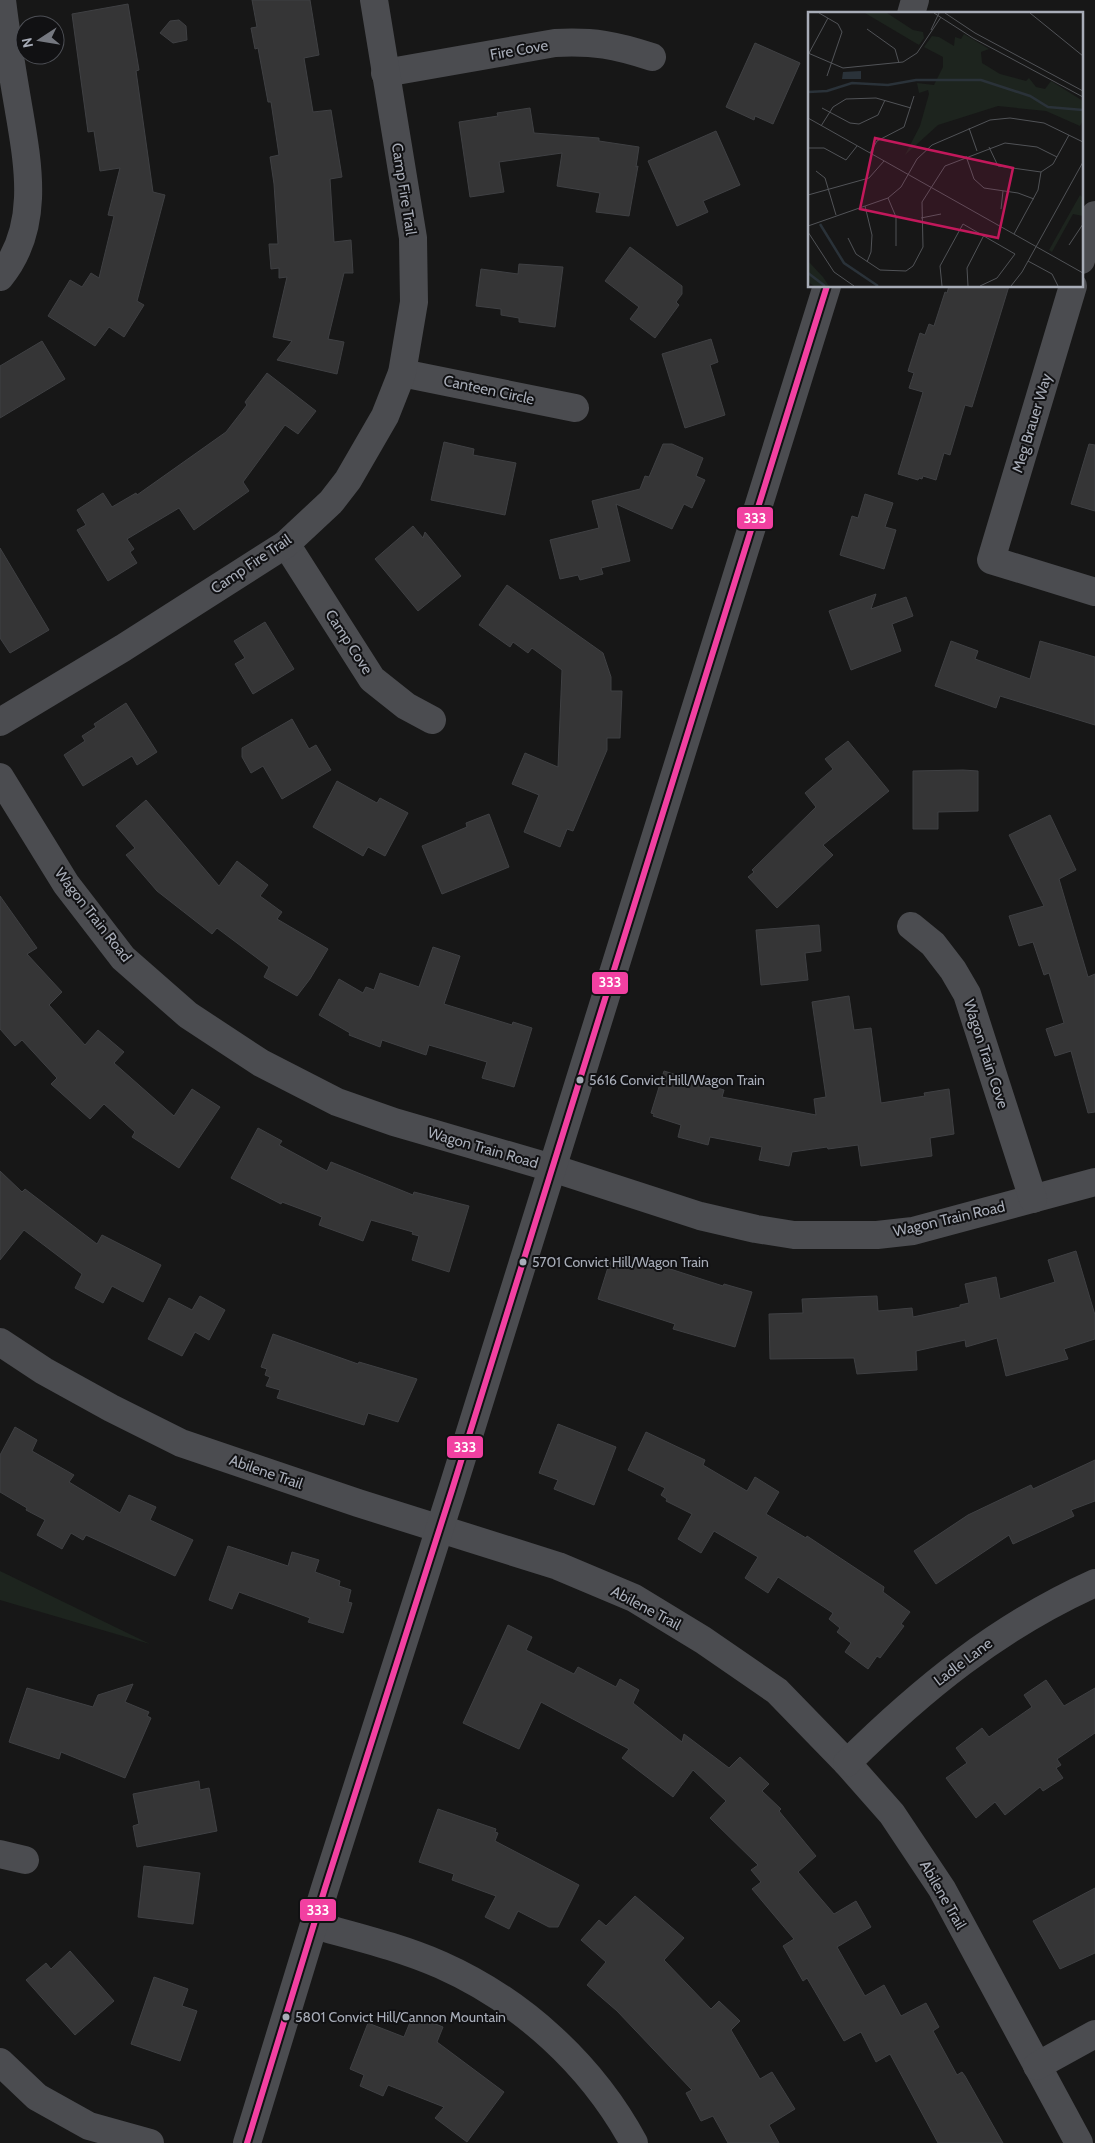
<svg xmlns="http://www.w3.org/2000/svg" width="1095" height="2143" font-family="Cabin,sans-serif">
	<rect width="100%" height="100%" fill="#171717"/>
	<path fill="#1d241e" d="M0 1571 150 1644 0 1600Z"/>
	<g fill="#353536" stroke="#3f4043">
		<path d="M252 0H310L319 55 304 58 313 112 331 110 342 177 330 179 334 242 351 240 353 273H344L328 339 344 342 337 374 277 360 292 341 273 337 287 277 279 278V268L271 269 269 244H278L274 184 270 157 279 155 271 102H268L258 48 255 49 251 28 257 27Z"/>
		<path d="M128 4 139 70 136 71 153 192 165 195 137 301 144 305 124 337 109 327 95 346 48 316 70 280 82 287 91 273 99 278 114 216 108 215 120 168 100 171 94 131 88 132 72 14Z"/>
		<path d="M179 20 186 26 187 40 173 43 160 33 170 21Z"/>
		<path d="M755 43 800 63 773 124 755 116 754 120 726 107Z"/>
		<path d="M530 108 534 133 599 138V141L639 147 636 167 638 166 629 216 596 212 600 193 557 186 562 153 499 162 504 192 470 197 459 122 498 116 497 113Z"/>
		<path d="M716 131 740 185 703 201 708 212 677 226 648 161Z"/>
		<path d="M630 247 682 286V294L676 302 679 305 655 338 630 319 639 307 605 281Z"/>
		<path d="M519 264 563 267 555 327 519 322V318L501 315V309L476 306 481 269 518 274Z"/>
		<path d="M949 286H1009L972 407 965 405 950 455 944 453 936 480 923 476 922 479 919 478 918 480 898 474 923 392 909 388 914 373 908 371 920 333 925 335 929 324 934 326 945 292 947 293Z"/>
		<path d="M711 339 718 362 710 365 725 415 685 428 662 354Z"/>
		<path d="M42 341 65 379 0 418V366Z"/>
		<path d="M267 373 316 411 298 434 285 425 243 482 249 491 194 530 179 508 127 539 134 549 130 552 137 563 108 581 77 530 86 525 77 510 103 493 112 507 136 493 137 495 226 432 247 405 245 402Z"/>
		<path d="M444 442 474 449 473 455 516 463 505 515 431 500Z"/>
		<path d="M663 444H672L703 458 696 476 705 480 692 508 684 504 672 529 616 504 630 561 601 568 603 574 580 580 578 575 560 579 550 540 599 528 592 501 640 489 645 476 649 477Z"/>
		<path d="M1089 444 1095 445V511L1071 504Z"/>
		<path d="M865 494 893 503 885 527 896 530 884 569 840 555 852 516 858 518Z"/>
		<path d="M413 526 423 538 425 532 461 576 418 611 375 559Z"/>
		<path d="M0 548 49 630 10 653 0 638Z"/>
		<path d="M507 585 603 653 611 677V691H622L620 738H607V750L573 831 567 829 560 847 524 832 539 795 512 784 525 753 558 767 562 670 532 648 528 653 513 642 510 647 479 625Z"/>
		<path d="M876 594 871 609 906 597 913 616 892 624 901 651 851 670 829 611Z"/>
		<path d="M265 622 294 669 253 694 235 664 245 658 234 641Z"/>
		<path d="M951 641 978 651 975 659 1030 679 1040 641 1095 657V725L1000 696 996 708 935 686Z"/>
		<path d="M126 703 157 752 137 765 132 756 83 786 64 755 85 741 82 736 96 727 94 724Z"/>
		<path d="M292 719 309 749 316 745 331 770 282 799 263 766 251 773 242 757V748Z"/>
		<path d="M848 741 889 791 823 845 833 855 777 908 748 877 754 872 752 870 816 807 805 793 833 769 825 759Z"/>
		<path d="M963 770 978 771V811L938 812V829H913V771Z"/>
		<path d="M337 781 377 803 380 798 408 813 385 856 368 847 363 856 313 827Z"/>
		<path d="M146 800 219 886 237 861 268 885 260 896 282 912 277 919 328 949 310 979 297 996 264 977 269 967 217 928 212 934 157 891 126 855 135 848 116 826Z"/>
		<path d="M489 814 509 867 442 894 422 846 467 827 466 823Z"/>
		<path d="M1050 815 1076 870 1059 879 1088 977 1095 974V1112L1088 1113 1071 1051 1055 1056 1046 1029 1064 1023 1049 973 1044 975 1033 942 1019 946 1009 916 1044 906 1009 835Z"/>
		<path d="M0 896 37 948 27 954 62 992 49 1005 85 1045 98 1030 124 1052 114 1063 174 1116 192 1089 220 1107 179 1168 132 1137 135 1132 104 1104 90 1119 51 1084 57 1078 22 1040 15 1046 0 1029Z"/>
		<path d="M819 925 821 951 805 953 808 980 761 985 756 930Z"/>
		<path d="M433 947 460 956 444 1004 512 1025 513 1022 532 1028 514 1087 482 1078 487 1062 429 1045 426 1055 382 1040 380 1047 349 1035 350 1033 319 1015 339 979 363 993 366 987 374 990 380 973 419 987Z"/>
		<path d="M849 996 854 1030 871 1028 881 1103 925 1096 924 1093 949 1089 954 1134 930 1138 932 1156 861 1166 858 1145 828 1149 827 1147 792 1152 789 1166 759 1160 762 1147 710 1137 708 1145 678 1137 681 1125 653 1116 654 1114 651 1113 664 1071 724 1090 722 1097 816 1115 814 1099 826 1097 812 1002Z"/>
		<path d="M258 1128 282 1141 279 1145 327 1171 331 1162 413 1195 414 1192 469 1206 449 1272 412 1260 419 1236 412 1234 413 1232 371 1220 363 1241 319 1225 322 1217 282 1202 281 1204 231 1178Z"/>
		<path d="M0 1171 22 1192 25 1189 97 1244 102 1235 161 1265 143 1302 112 1286 103 1303 75 1288 82 1274 24 1230 0 1260Z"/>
		<path d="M1076 1251 1095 1315V1339L1064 1349 1068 1359 1006 1376 997 1338 966 1347 965 1340 916 1351 917 1370 857 1374 854 1358 770 1359 769 1314 803 1313 802 1299 877 1296 878 1311 912 1308 913 1317 960 1307V1305L969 1303 965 1284 996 1277 1000 1299 1055 1282 1048 1260Z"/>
		<path d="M633 1257 723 1286 724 1284 752 1292 735 1347 673 1329 675 1324 598 1299 610 1261 630 1267Z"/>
		<path d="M200 1296 225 1310 209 1340 195 1332 182 1356 148 1339 169 1298 192 1310Z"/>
		<path d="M273 1334 358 1364 359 1362 417 1379 398 1422 368 1413 364 1425 277 1398 280 1390 266 1386 270 1377 265 1375 267 1369 261 1367Z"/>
		<path d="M558 1424 616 1447 594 1505 554 1489 558 1480 539 1473Z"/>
		<path d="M15 1427 37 1440 32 1451 74 1475 69 1482 120 1513 129 1495 156 1507 150 1520 193 1540 175 1576 86 1535 83 1540 71 1533 62 1549 37 1535 45 1520 26 1510 27 1508 0 1492V1455Z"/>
		<path d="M646 1432 705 1460 703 1465 747 1491 755 1477 779 1492 766 1514 806 1538 807 1536 884 1587 883 1592 910 1612 901 1624 904 1626 880 1658 877 1656 868 1669 845 1652 851 1643 837 1632 840 1628 829 1619 833 1613 778 1577 768 1593 745 1578 758 1557 714 1531 701 1553 678 1539 692 1514 666 1501 667 1499 661 1495 665 1488 628 1470Z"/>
		<path d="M1095 1460V1501L1071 1510 1074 1516 1013 1544 1009 1535 936 1584 914 1551 968 1515 1031 1485 1033 1489Z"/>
		<path d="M228 1546 288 1566 292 1552 319 1560 315 1572 340 1581 339 1586 351 1590 348 1602 352 1603 343 1633 308 1622 310 1618 239 1592 232 1609 209 1600Z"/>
		<path d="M508 1625 532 1637 526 1650 574 1674 578 1667 616 1687 620 1679 639 1690 633 1703 682 1742 684 1734 729 1768 740 1757 769 1784 762 1791 781 1809 779 1811 816 1856 798 1872 834 1914 856 1901 871 1927 837 1947 865 1996 884 1985 901 2016 926 2003 939 2027 933 2031 957 2075 962 2072 965 2076 1003 2143H938L890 2054 876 2062 861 2032 844 2041 807 1978 803 1981 783 1946 794 1939 752 1889 761 1882 751 1870 758 1865 710 1818 726 1801 693 1770 673 1797 622 1758 629 1749 541 1702 519 1749 463 1723Z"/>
		<path d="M1046 1680 1064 1706 1095 1688V1733L1057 1759 1061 1765 1056 1768 1063 1778 1043 1791 1040 1787 1005 1815 995 1802 976 1818 946 1778 967 1763 956 1748 982 1728 989 1737 1032 1707 1024 1695Z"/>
		<path d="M133 1684 125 1702 149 1712 147 1716 151 1718 125 1778 61 1752 59 1759 9 1742 27 1688 93 1707 98 1695Z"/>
		<path d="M199 1781 200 1790 209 1788 217 1831 137 1847 133 1826 139 1824 133 1794Z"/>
		<path d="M438 1809 496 1829 495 1832 498 1833 495 1841 579 1885 558 1927H549L518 1911 509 1929 485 1917 496 1896 452 1880 454 1874 419 1862Z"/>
		<path d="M144 1866 200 1873 193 1924 138 1917Z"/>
		<path d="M1095 1888V1953L1060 1969 1033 1921Z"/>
		<path d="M635 1896 684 1938 664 1960 711 2009 719 2001 740 2021 731 2030 760 2079 772 2072 795 2109 769 2125 779 2143H728L713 2116 701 2121 686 2093 692 2090 617 2011 587 1985 606 1962 581 1940 599 1920 606 1926Z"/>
		<path d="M70 1951 114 2001 75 2035 26 1980 46 1963 51 1969Z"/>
		<path d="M154 1977 188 1989 182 2006 197 2011 180 2061 131 2044Z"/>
		<path d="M413 2015 443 2027 437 2042 504 2092 467 2142 435 2118 444 2107 388 2085 383 2096 360 2086 364 2075 350 2069 368 2023 404 2037Z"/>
	</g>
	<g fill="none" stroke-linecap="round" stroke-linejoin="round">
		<g stroke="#4b4c50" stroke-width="28">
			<path d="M911 14 915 0"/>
			<path d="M385 73 555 43C594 41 615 45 652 57"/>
			<path d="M1081 260 1095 215"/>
			<path d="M0 277C41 227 28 164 18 105 12 70 6 35 2 0"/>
			<path d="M1073 286 991 560 1095 592"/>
			<path d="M402 373 575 408"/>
			<path d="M286 544 372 679 406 706 432 720"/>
			<path d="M0 722 123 648 286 544 331 502 348 480 385 416 402 373 414 302 413 238 374 0"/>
			<path d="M0 777 66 884 123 958 188 1015 261 1063 337 1102 394 1122 552 1168 700 1216 756 1229 794 1235H877L913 1231 1095 1182"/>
			<path d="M911 926 933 944 953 970 967 994 1033 1199"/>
			<path d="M0 1342 44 1371 111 1408 181 1443 358 1503 558 1566 634 1598 703 1640 777 1691 847 1763 892 1814 942 1889 1079 2143"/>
			<path d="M847 1763C922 1689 999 1626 1095 1583"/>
			<path d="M0 1854 25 1860"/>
			<path d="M314 1925C357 1937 400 1947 441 1965 522 2001 592 2065 634 2143"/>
			<path d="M0 2062 37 2097 89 2126 150 2143"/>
			<path d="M1037 2066 1095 2034"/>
			<path d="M247 2143 325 1888 452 1490 827 286"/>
		</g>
		<g stroke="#111113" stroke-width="10">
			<path id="bus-1" d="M247 2143 325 1888 452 1490 827 286"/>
		</g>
		<use href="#bus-1" stroke="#f240a1" stroke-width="6"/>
	</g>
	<g fill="#a8adb8" stroke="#111113" stroke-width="2">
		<circle cx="580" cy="1080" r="4.5"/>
		<circle cx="523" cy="1262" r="4.5"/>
		<circle cx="286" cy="2017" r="4.5"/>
	</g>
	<g text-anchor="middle" stroke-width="4" stroke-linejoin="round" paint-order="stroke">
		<g font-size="14" fill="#a8adb8" stroke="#111113" text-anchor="start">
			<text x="589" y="1085">5616 Convict Hill/Wagon Train</text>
			<text x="532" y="1267">5701 Convict Hill/Wagon Train</text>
			<text x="295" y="2022">5801 Convict Hill/Cannon Mountain</text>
		</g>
		<g font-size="15" fill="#a8adb8" stroke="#111113">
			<text transform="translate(519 50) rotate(-10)" y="5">Fire Cove</text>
			<text transform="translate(404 189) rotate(81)" y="5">Camp Fire Trail</text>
			<text transform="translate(489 390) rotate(12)" y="5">Canteen Circle</text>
			<text transform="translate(1032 423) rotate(-73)" y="5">Meg Brauer Way</text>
			<text transform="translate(251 564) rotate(-34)" y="5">Camp Fire Trail</text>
			<text transform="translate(349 642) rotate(57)" y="5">Camp Cove</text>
			<text transform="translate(93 915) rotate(52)" y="5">Wagon Train Road</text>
			<text transform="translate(986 1054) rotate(72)" y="5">Wagon Train Cove</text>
			<text transform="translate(483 1148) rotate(16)" y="5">Wagon Train Road</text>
			<text transform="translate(949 1219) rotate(-13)" y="5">Wagon Train Road</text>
			<text transform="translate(266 1472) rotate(19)" y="5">Abilene Trail</text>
			<text transform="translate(646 1608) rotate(28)" y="5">Abilene Trail</text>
			<text transform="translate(963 1662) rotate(-37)" y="5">Ladle Lane</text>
			<text transform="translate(943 1895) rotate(60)" y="5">Abilene Trail</text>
		</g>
	</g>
	<g transform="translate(808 12)">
		<rect width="275" height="275" fill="#171717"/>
		<path d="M57 1H79L105 18 115 20 116 26 111 33ZM156 22 181 37 173 40 174 51 192 62 218 69 221 66 228 75 237 77 243 69 275 89V108L272 114 238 99 190 94 130 113 97 143 112 114 121 82 120 78 111 81 109 71 126 73 135 55V45L116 35 124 24 131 25 146 34 147 25 153 27ZM272 183 275 186V204L265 202 244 240 241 238ZM0 249 15 265 21 274H6L0 270Z" fill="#1d241e"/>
		<path d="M53 59V67H34L35 60Z" fill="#2a3239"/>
		<path fill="none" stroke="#2a3239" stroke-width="2.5" d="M0 80 19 79 44 71 80 73 108 68H173L222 84 240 95 275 98M12 212 36 251 70 274M0 261 17 274"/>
		<path fill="none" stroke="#515357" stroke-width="1" d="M11 1 30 12 34 20 19 64M126 1 165 26 275 85M137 1 167 21 275 79M222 1 275 44M59 17 87 37 91 51M123 18 131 1M0 41 35 56 95 50 109 41 133 5M0 43 20 6M14 96 42 111 51 112 70 103 77 88M0 106 275 261M13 114 25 95 38 87 68 86 103 96M161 116 169 139M181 135 190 154 233 160 245 152 261 123M0 136H16L38 148 49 134M62 141 69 129 96 115 106 84M158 144 166 167 176 176 210 181 226 187M8 159 17 166 28 203M0 183 61 166 76 149M80 186 88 205V234M57 194 64 223 63 240 59 250M193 197 195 179M113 206 133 202M0 214 80 186 93 175 109 147 124 133 182 108 202 106 236 111 275 130M0 220 26 260 46 274M206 222 230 178 233 160M40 226 48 242 72 258 98 259 105 254 115 235 114 190 137 154 197 131 229 135 249 145M261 233 275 212M220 249 244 262 250 274M134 274 132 254 155 212 207 242 189 266 172 274M160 274 159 256 176 223M203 274 214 260 275 150"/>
		<path fill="#c2185b" fill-opacity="0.15" stroke="#c2185b" stroke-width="2.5" d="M67 126 205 156 190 226 52 197Z"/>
		<rect width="275" height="275" fill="none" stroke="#a8adb8" stroke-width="2.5"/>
	</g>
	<g stroke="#111113" stroke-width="2">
		<rect x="736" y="506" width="38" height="24" rx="5" fill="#f240a1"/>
		<rect x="591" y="971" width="38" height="24" rx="5" fill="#f240a1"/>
		<rect x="446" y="1435" width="38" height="24" rx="5" fill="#f240a1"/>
		<rect x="299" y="1898" width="38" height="24" rx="5" fill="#f240a1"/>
	</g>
	<g font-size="14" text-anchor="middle" font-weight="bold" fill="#fff">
		<text x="755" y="523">333</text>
		<text x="610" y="987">333</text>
		<text x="465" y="1452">333</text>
		<text x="318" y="1915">333</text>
	</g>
	<g transform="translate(40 40) rotate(258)"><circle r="24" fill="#111113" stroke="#4d4f55"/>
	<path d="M0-4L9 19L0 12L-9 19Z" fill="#757880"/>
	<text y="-8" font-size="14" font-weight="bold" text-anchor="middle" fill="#a8adb8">N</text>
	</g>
</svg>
